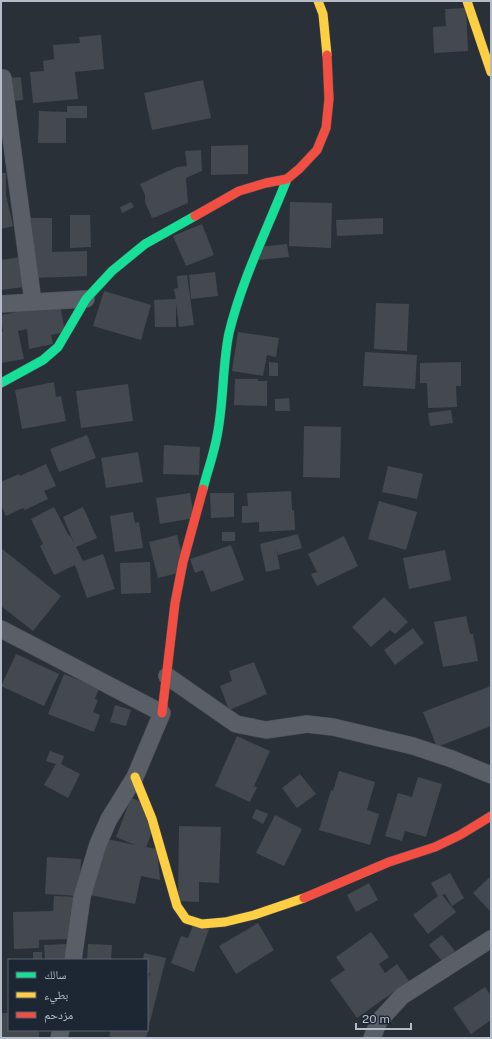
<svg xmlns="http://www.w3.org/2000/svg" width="492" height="1039" font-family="'Public Sans','Noto Naskh Arabic',sans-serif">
	<rect width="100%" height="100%" fill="#2a3038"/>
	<g fill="#444950">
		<path d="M466 8 468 51 434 53 433 27 446 26 445 9Z"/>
		<path d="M101 35 104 69 75 72 78 99 33 103 30 72 44 71 43 61 54 59 53 45 80 43 79 37Z"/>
		<path d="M21 77 23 100 10 101 9 78Z"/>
		<path d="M203 80 211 118 152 130 144 93Z"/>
		<path d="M67 106H87V118H66V143H38L39 111 67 112Z"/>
		<path d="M248 145V174L211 175V146Z"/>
		<path d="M201 150 202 171 186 178 188 203 156 217 152 218 145 202V195L140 184 177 167 187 166 185 151Z"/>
		<path d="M1 173H6V195L13 226 1 229Z"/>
		<path d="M131 202 134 207 122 213 120 207Z"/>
		<path d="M290 202 332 203 331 248 289 246Z"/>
		<path d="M70 215H90L91 247 70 248Z"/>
		<path d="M29 218H52V252L87 251V276L35 278Z"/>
		<path d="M383 218V234L337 236 336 220Z"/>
		<path d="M202 224 214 255 186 266 173 236Z"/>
		<path d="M287 244 289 257 258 260 257 247Z"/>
		<path d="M20 257 24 287 1 290V260Z"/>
		<path d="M215 272 218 296 191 299 189 275Z"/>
		<path d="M187 275 194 325 179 327 176 302V327H155L154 300 176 299 174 289 178 288 177 276Z"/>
		<path d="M104 291 151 305 141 340 93 326Z"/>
		<path d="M376 303 409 304 407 351 374 349Z"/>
		<path d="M60 304 65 332 51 335 53 344 29 349 27 329 18 331 24 359 1 363V332H3L1 315Z"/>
		<path d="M238 332 279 338 276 357 267 355 263 376 232 371Z"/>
		<path d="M365 352 417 355 415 389 363 386Z"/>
		<path d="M269 362 278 363V376H269Z"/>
		<path d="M461 362V386H456L457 407 428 408 427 383H420V363Z"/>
		<path d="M235 379H258V381H267V406L234 405Z"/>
		<path d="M54 382 56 397 61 396 66 421 22 429 15 390Z"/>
		<path d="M128 384 133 421 81 428 76 391Z"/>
		<path d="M289 398 290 411H275V399Z"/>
		<path d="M451 410 453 423 430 426 428 413Z"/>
		<path d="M304 426 341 427 340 478 303 477Z"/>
		<path d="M87 435 96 458 59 472 50 449Z"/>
		<path d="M164 445 200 447 199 475 163 474Z"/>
		<path d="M138 452 143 482 106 488 101 458Z"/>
		<path d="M46 464 56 486 44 491 48 499 25 510 23 508 6 516 1 505V482L19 474 20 476Z"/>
		<path d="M388 466 423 474 417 499 382 492Z"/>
		<path d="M291 491 292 510H294L295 530 259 532V522L242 523V506H248L247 493Z"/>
		<path d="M190 493 194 518 160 524 156 498Z"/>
		<path d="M210 493H234V517L211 518Z"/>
		<path d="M379 501 417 512 406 550 368 539Z"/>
		<path d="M54 507 69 536 70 535 75 545 63 517 83 507 97 538 76 547 83 561 103 554 115 589 87 598 75 565 54 575 40 546 43 544 31 519Z"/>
		<path d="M133 512 135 523 139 522 143 548 115 552 110 516Z"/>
		<rect x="222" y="532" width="13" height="9"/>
		<path d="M298 534 302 548 278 555 276 548 280 569 266 572 260 544Z"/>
		<path d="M177 535 186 571 158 578 149 542Z"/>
		<path d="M344 536 358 566 317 586 311 574 317 572 308 554Z"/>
		<path d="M231 545 244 580 211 592 203 570 195 573 190 559Z"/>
		<path d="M1 548 61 596 33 631 1 606Z"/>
		<path d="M445 550 451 580 409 589 403 558Z"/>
		<path d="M150 562 151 593 121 594 120 563Z"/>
		<path d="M384 597 408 622 395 634 390 630 371 647 352 627Z"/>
		<path d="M466 616 470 634H473L478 661 443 667 434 622Z"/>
		<path d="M413 628 424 643 395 665 384 650Z"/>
		<path d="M16 654 59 674 44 706 1 686Z"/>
		<path d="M254 662 267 694 229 710 220 686 232 681 229 671Z"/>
		<path d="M64 674 99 688 95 699 98 700 93 712 100 715 94 732 48 714Z"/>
		<path d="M491 686V726L437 747 423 712Z"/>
		<path d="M115 705 131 710 126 726 110 722Z"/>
		<path d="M237 736 270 751 254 786 257 787 250 802 215 786Z"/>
		<path d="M50 751 64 756 61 764 80 774 68 798 44 785 56 764 46 761Z"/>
		<path d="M339 771 375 782 367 810 379 814 370 845 319 830 331 790 333 791Z"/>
		<path d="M300 774 316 794 297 808 282 788Z"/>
		<path d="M418 777 442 784 426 837 405 831 402 841 385 836 398 793 412 797Z"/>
		<path d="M131 798 145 803 156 822 146 847 157 849 160 880 141 876 135 904 90 895 102 838 135 845 116 837Z"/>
		<path d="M256 809 268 814 263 824 252 818Z"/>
		<path d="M275 815 302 829 284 866 256 853Z"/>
		<path d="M179 826 221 827 219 883 199 882V902L178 901Z"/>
		<path d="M47 857 81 859 79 896 45 894Z"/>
		<path d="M450 873 464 898 452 906 445 894 442 895 456 912 428 934 413 915 438 896 431 883Z"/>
		<path d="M491 876V912L473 893Z"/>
		<path d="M369 883 378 900 356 912 347 895Z"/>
		<path d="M54 896 78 897 77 913H70L71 939 39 940V948L14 949 13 912 53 911Z"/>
		<path d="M194 923 209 929 194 972 171 963 181 936 188 938Z"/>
		<path d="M258 923 274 950 236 974 219 946Z"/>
		<path d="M371 932 389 957 379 964 385 973 397 964 409 981 357 1018 330 980 345 970 336 957Z"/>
		<path d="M442 935 455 951 442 961 429 945Z"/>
		<path d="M69 944 70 960H45L44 945Z"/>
		<path d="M88 944 112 945 111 960H87Z"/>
		<rect x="33" y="952" width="9" height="8"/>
		<path d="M144 953 166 958 146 1038H116L109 1036 111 1030H147V984L150 973H147V960H143Z"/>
		<path d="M485 987 491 996V1020L471 1034 453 1008Z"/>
		<path d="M1 1013H9V1030H39V1038H1Z"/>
	</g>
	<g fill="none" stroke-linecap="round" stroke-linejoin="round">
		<g stroke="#484c53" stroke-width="18">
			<g id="street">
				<path d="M3 78 33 302"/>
				<path d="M1 304 86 299"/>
				<path d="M1 629 162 713 135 777 109 819 98 844 82 897 73 960"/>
				<path d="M167 676 236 724 266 730 307 724 333 727 413 746 452 759 491 775"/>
				<path d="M59 1038 61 1030"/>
				<path d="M372 1038 379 1021 402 996 491 939"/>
			</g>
		</g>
		<g stroke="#484c53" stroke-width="10">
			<g id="fast">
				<path d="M1 383 43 360 58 347 86 299 112 271 145 244 195 216"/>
				<path d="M203 489C207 472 214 454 217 436 224 402 222 367 229 333 242 279 267 230 287 179"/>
			</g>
		</g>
		<g stroke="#484c53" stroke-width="10">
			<g id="slow">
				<path d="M318 1 323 14 327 55"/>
				<path d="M467 1 491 72"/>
				<path d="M135 777 152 819 177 906 186 919 202 924 225 922 254 915 304 898"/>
			</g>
		</g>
		<g stroke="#484c53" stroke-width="10">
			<g id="jam">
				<path d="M195 216 239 191 266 183 287 179 299 169 317 150 326 128 329 99 327 55"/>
				<path d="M162 713 175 603 183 562 203 489"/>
				<path d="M304 898 389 862 435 847 460 835 491 816"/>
			</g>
		</g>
		<use href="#street" stroke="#5a5e66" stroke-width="17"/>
		<use href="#fast" stroke="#16e098" stroke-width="9"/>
		<use href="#slow" stroke="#ffcf43" stroke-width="9"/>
		<use href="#jam" stroke="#f24e42" stroke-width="9"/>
	</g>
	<rect width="492" height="1039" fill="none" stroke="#b4bcc9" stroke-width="4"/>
	<rect x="8" y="959" width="140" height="72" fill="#1d2633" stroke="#59626f"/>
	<rect x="16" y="972" width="20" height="6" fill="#16e098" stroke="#59626f"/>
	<text x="44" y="979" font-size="12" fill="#b4bcc9">سالك</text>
	<rect x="16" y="992" width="20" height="6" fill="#ffcf43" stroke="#59626f"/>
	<text x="44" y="999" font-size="12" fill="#b4bcc9">بطيء</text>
	<rect x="16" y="1012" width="20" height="6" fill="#f24e42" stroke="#59626f"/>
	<text x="44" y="1019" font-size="12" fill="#b4bcc9">مزدحم</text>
	<path d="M356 1023v6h55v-6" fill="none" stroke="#b4bcc9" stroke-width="2"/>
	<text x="362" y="1023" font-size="12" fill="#b4bcc9" stroke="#1d2633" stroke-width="3" paint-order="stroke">20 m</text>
</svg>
